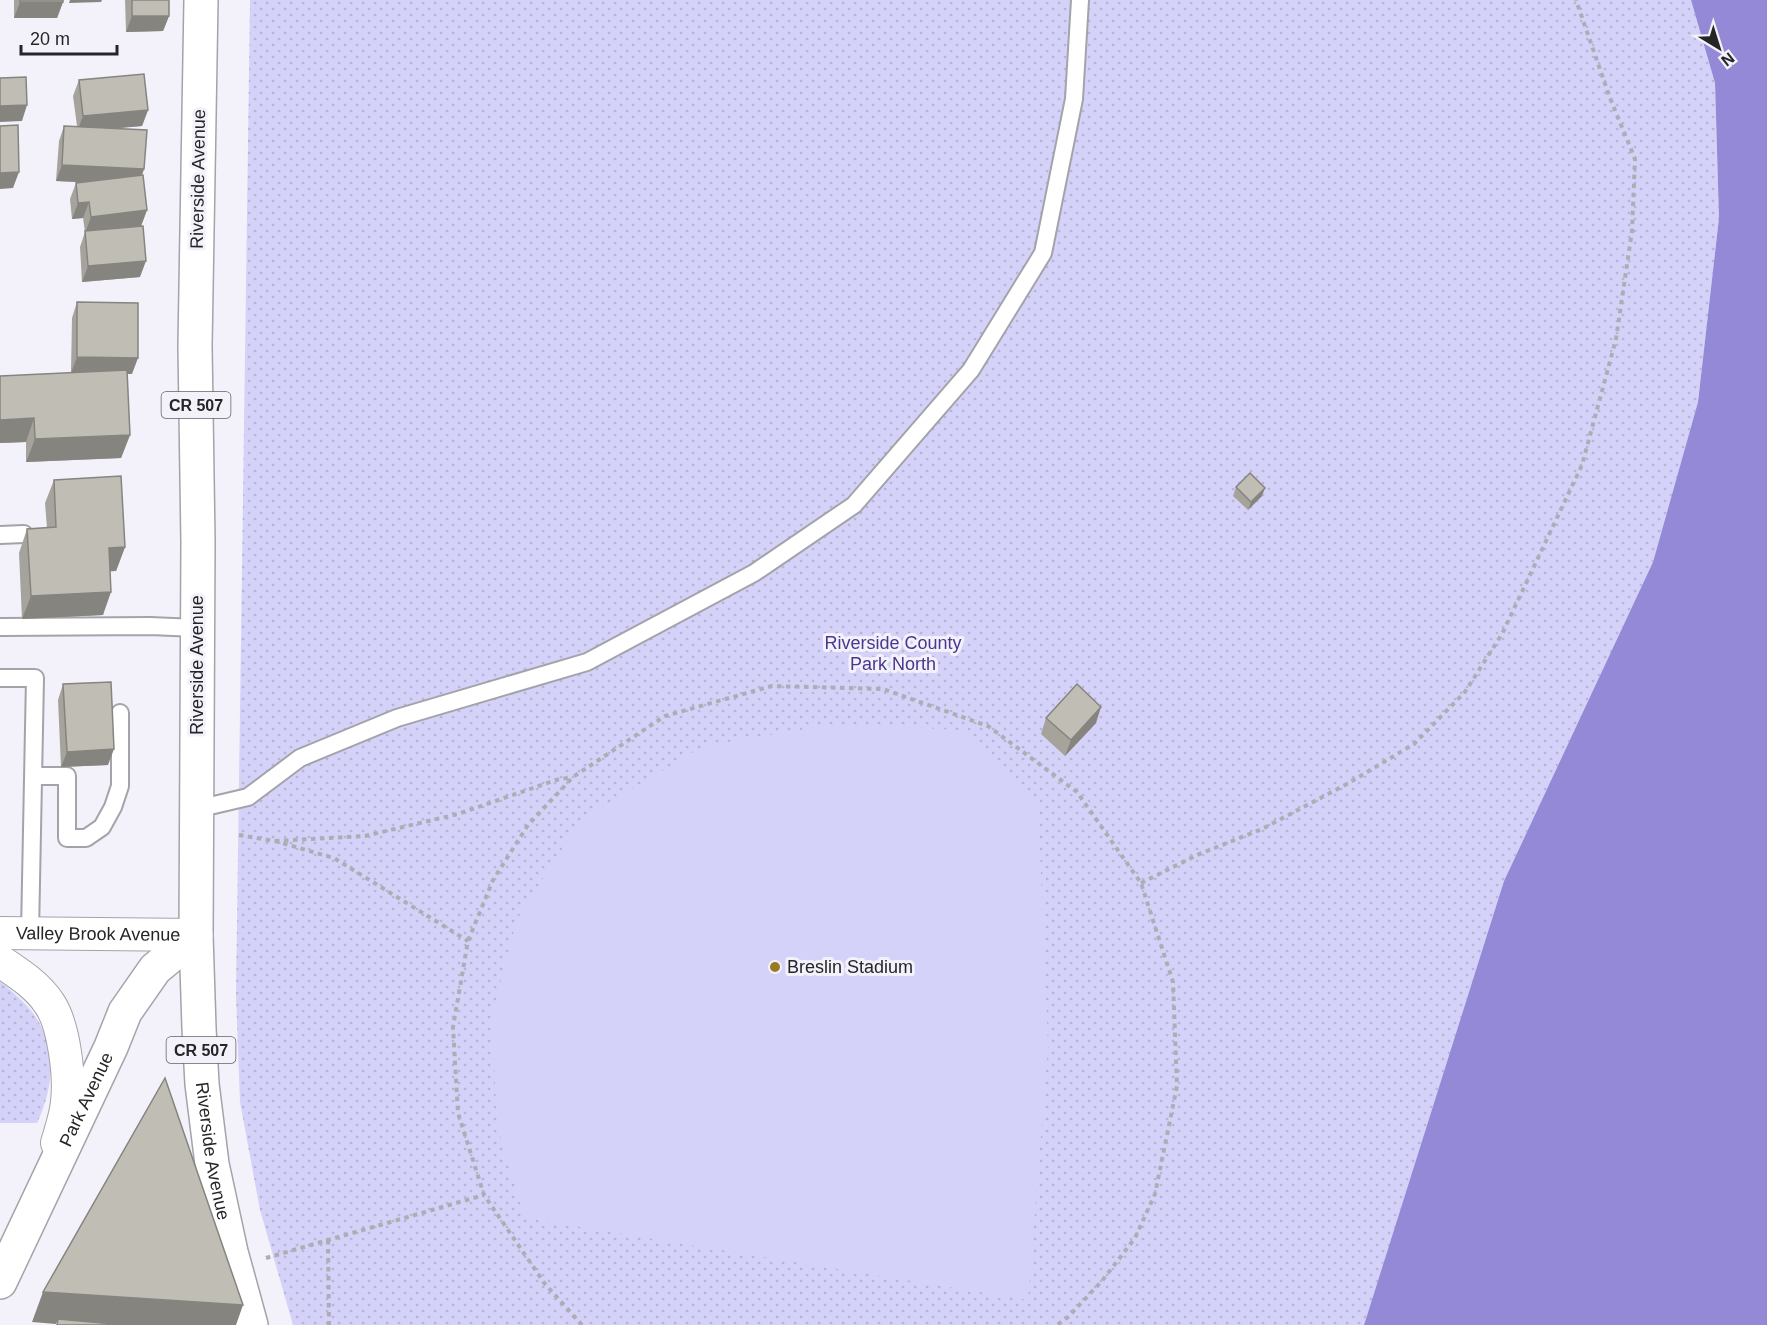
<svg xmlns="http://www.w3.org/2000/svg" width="1767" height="1325" font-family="Helvetica,sans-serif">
	<defs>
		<pattern id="park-dots" width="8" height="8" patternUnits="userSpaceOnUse" patternTransform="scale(1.5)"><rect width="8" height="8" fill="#d5d2f9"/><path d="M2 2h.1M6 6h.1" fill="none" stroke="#b7b4d5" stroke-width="1.8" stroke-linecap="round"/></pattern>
	</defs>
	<rect width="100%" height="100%" fill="#f3f2fb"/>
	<g fill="url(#park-dots)">
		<path d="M250 0H1691L1715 83 1719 218 1698 402 1653 562 1504 881 1364 1325H293L260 1210 240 1102 236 995Z"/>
		<path d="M0 982C7 986 12 992 18 997 57 1031 58 1079 37 1123H0Z"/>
	</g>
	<path fill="#d5d2f9" d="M836 724 961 730 1038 801 1048 1045 1028 1300 525 1218 497 1126 492 1015 517 919 581 819 704 746Z"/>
	<path fill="#9489d6" d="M1691 0H1767V1325H1364L1504 881 1653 562 1698 402 1719 218 1715 83Z"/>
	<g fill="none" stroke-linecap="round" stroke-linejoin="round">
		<g stroke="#a3a3aa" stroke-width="20">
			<g id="service">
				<path d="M0 535 24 534"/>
				<path d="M0 627 150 626 197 628"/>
				<path d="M0 678H35L30 933"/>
				<path d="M34 776H67V838H86L102 827 113 807 120 786V713"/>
				<path d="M197 809 248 797 300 758 397 718 587 662 754 573 854 505 971 370 1043 253 1074 99 1080 0"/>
			</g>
		</g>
		<g stroke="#a3a3aa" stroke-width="34">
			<g id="minor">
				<path id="s1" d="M0 933 196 935"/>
				<path d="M0 961C18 973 37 985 49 1003 64 1024 70 1076 67 1102 66 1115 61 1129 57 1143"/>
			</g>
		</g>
		<g stroke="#a3a3aa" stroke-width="36">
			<g id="tertiary">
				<path id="s2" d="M0 1282 111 1047 125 1012 155 969 196 935"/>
			</g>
		</g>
		<g stroke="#a3a3aa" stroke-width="36">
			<g id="primary">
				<path id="s3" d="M201 0 195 346 198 542 196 935 199 1028 202 1084 212 1164 231 1252 251 1325"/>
			</g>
		</g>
		<g stroke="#aeadb4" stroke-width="4" stroke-dasharray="4.5 4.5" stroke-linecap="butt">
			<path d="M239 835 275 841 334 858 468 941"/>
			<path d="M275 841 365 836 458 814 556 780 572 777"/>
			<path d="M1141 883 1197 855 1262 829 1347 784 1414 744 1465 692 1502 634 1582 465 1616 339 1632 231 1635 159 1610 98 1576 0"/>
			<path d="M328 1240 329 1325"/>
			<path d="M266 1258 484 1195"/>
			<path d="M582 1325 545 1284 484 1195 458 1113 453 1027 468 941 493 880 528 825 573 777 665 716 772 686 883 689 988 726 1077 792 1141 883 1173 982 1177 1086 1155 1194 1135 1238 1102 1281 1068 1317 1057 1325"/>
		</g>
		<use href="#service" stroke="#fff" stroke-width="16"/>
		<use href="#minor" stroke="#fff" stroke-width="32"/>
		<use href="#tertiary" stroke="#fff" stroke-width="33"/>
		<use href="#primary" stroke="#fff" stroke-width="33"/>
	</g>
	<g fill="#a5a39c">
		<path d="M14 0H63V2L57 18H14Z"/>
		<path d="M125 0H169V16L163 31 126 32Z"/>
		<path d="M79 80 148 110 142 126 116 128 144 169 142 175 147 210 141 226 140 277 82 282 80 247 85 232 83 218 72 219 70 199 76 183 80 182 56 181 59 141 64 126H77L73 96Z"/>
		<path d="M77 302 132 374H127L130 435 121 458 26 462V442L0 443 71 372 72 318Z"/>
		<path d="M54 480 125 547 116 571H110L103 615 22 619 19 553 27 529 47 528 45 503Z"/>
		<path d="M1236 487 1262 496 1248 510 1233 496Z"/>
		<path d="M63 684 108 765 61 767 58 700Z"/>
		<path d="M1046 718 1096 723 1065 756 1041 734Z"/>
	</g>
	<g fill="#86847f">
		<path d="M70 0H102L101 2 69 3Z"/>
		<path d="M20 2H63L57 18H14Z"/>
		<path d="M132 16H169L163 31 126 32Z"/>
		<path d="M27 105 22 121 0 122V106Z"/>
		<path d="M148 110 142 126 77 132 83 116Z"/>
		<path d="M62 165 144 169 138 185 56 181Z"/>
		<path d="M19 172 13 188 0 189V173Z"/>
		<path d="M89 202 83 218 72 219 78 203Z"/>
		<path d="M147 210 141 226 85 233 91 217Z"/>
		<path d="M146 261 140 277 82 282 88 266Z"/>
		<path d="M77 357 138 358 132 374 71 373Z"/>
		<path d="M34 418 26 442 0 443V420Z"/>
		<path d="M130 435 121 458 26 462 35 439Z"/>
		<path d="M1265 488 1262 496 1248 510 1251 502Z"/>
		<path d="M125 547 116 571 100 572 109 548Z"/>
		<path d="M111 592 103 615 22 619 31 596Z"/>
		<path d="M1101 707 1096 723 1065 756 1071 740Z"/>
		<path d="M114 749 108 765 61 767 67 752Z"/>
		<path d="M43 1292 243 1305 236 1325H74L58 1319 56 1324 32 1322Z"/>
	</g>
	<g fill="#c0bdb5" stroke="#86847f" stroke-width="1.5">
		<rect x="20" y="0" width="43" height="2"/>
		<rect x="132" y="0" width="37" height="16"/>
		<path d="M144 74 148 110 83 116 79 80Z"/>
		<path d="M26 77 27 105 0 106V78Z"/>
		<path d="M18 125 19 172 0 173V126Z"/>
		<path d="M64 126 147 130 144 169 62 165Z"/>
		<path d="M143 175 147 210 91 217 89 202 78 203 76 183Z"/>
		<path d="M143 226 146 261 88 266 85 231Z"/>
		<path d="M77 302 138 303V358L77 357Z"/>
		<path d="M127 370 130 435 35 439 34 418 0 420V376Z"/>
		<path d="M1250 473 1265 488 1251 502 1236 487Z"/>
		<path d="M121 476 125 547 109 548 111 592 31 596 27 529 56 527 54 480Z"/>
		<path d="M111 682 114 749 67 752 63 684Z"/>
		<path d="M1077 684 1101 707 1071 740 1046 718Z"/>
		<path d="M165 1078 243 1305 43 1292Z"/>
		<path d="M58 1319 124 1325H57Z"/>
	</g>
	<circle fill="#997922" stroke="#f3f2fb" stroke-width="2" cx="775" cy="967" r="6"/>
	<g text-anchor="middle" stroke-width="6" stroke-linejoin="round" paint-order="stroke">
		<g fill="#f3f2fb" stroke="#636267" stroke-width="1.5">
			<rect x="161.5" y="392" width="69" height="26" rx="4.5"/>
			<rect x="166.5" y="1037" width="69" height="26" rx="4.5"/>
		</g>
		<g font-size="16" font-weight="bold" fill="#252528">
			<text x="196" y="411">CR 507</text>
			<text x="201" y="1056">CR 507</text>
		</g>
		<g font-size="18" fill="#252528" stroke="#f3f2fb">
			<text transform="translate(198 179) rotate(-89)" y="6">Riverside Avenue</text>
			<text transform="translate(197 665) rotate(-90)" y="6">Riverside Avenue</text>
			<text dy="6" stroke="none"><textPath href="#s1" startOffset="98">Valley Brook Avenue</textPath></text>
			<text dy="6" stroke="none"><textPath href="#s2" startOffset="202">Park Avenue</textPath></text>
			<text dy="6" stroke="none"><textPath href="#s3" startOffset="1152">Riverside Avenue</textPath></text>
		</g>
		<g font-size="18" fill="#4c3690" stroke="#f3f2fb">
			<text x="893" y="649">Riverside County<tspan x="893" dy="21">Park North</tspan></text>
		</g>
		<g font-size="18" fill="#252528" stroke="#f3f2fb" text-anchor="start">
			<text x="787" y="973">Breslin Stadium</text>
		</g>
	</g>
	<g transform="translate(1719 48) rotate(142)" stroke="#f3f2fb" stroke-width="4.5" paint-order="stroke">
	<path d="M0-4.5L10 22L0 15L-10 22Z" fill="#252528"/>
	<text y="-9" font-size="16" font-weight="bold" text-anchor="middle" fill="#252528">N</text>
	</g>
	<path d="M21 45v9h96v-9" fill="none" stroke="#252528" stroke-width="3"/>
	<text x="30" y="45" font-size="18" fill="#252528" stroke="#f3f2fb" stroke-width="4.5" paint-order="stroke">20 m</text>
</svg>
